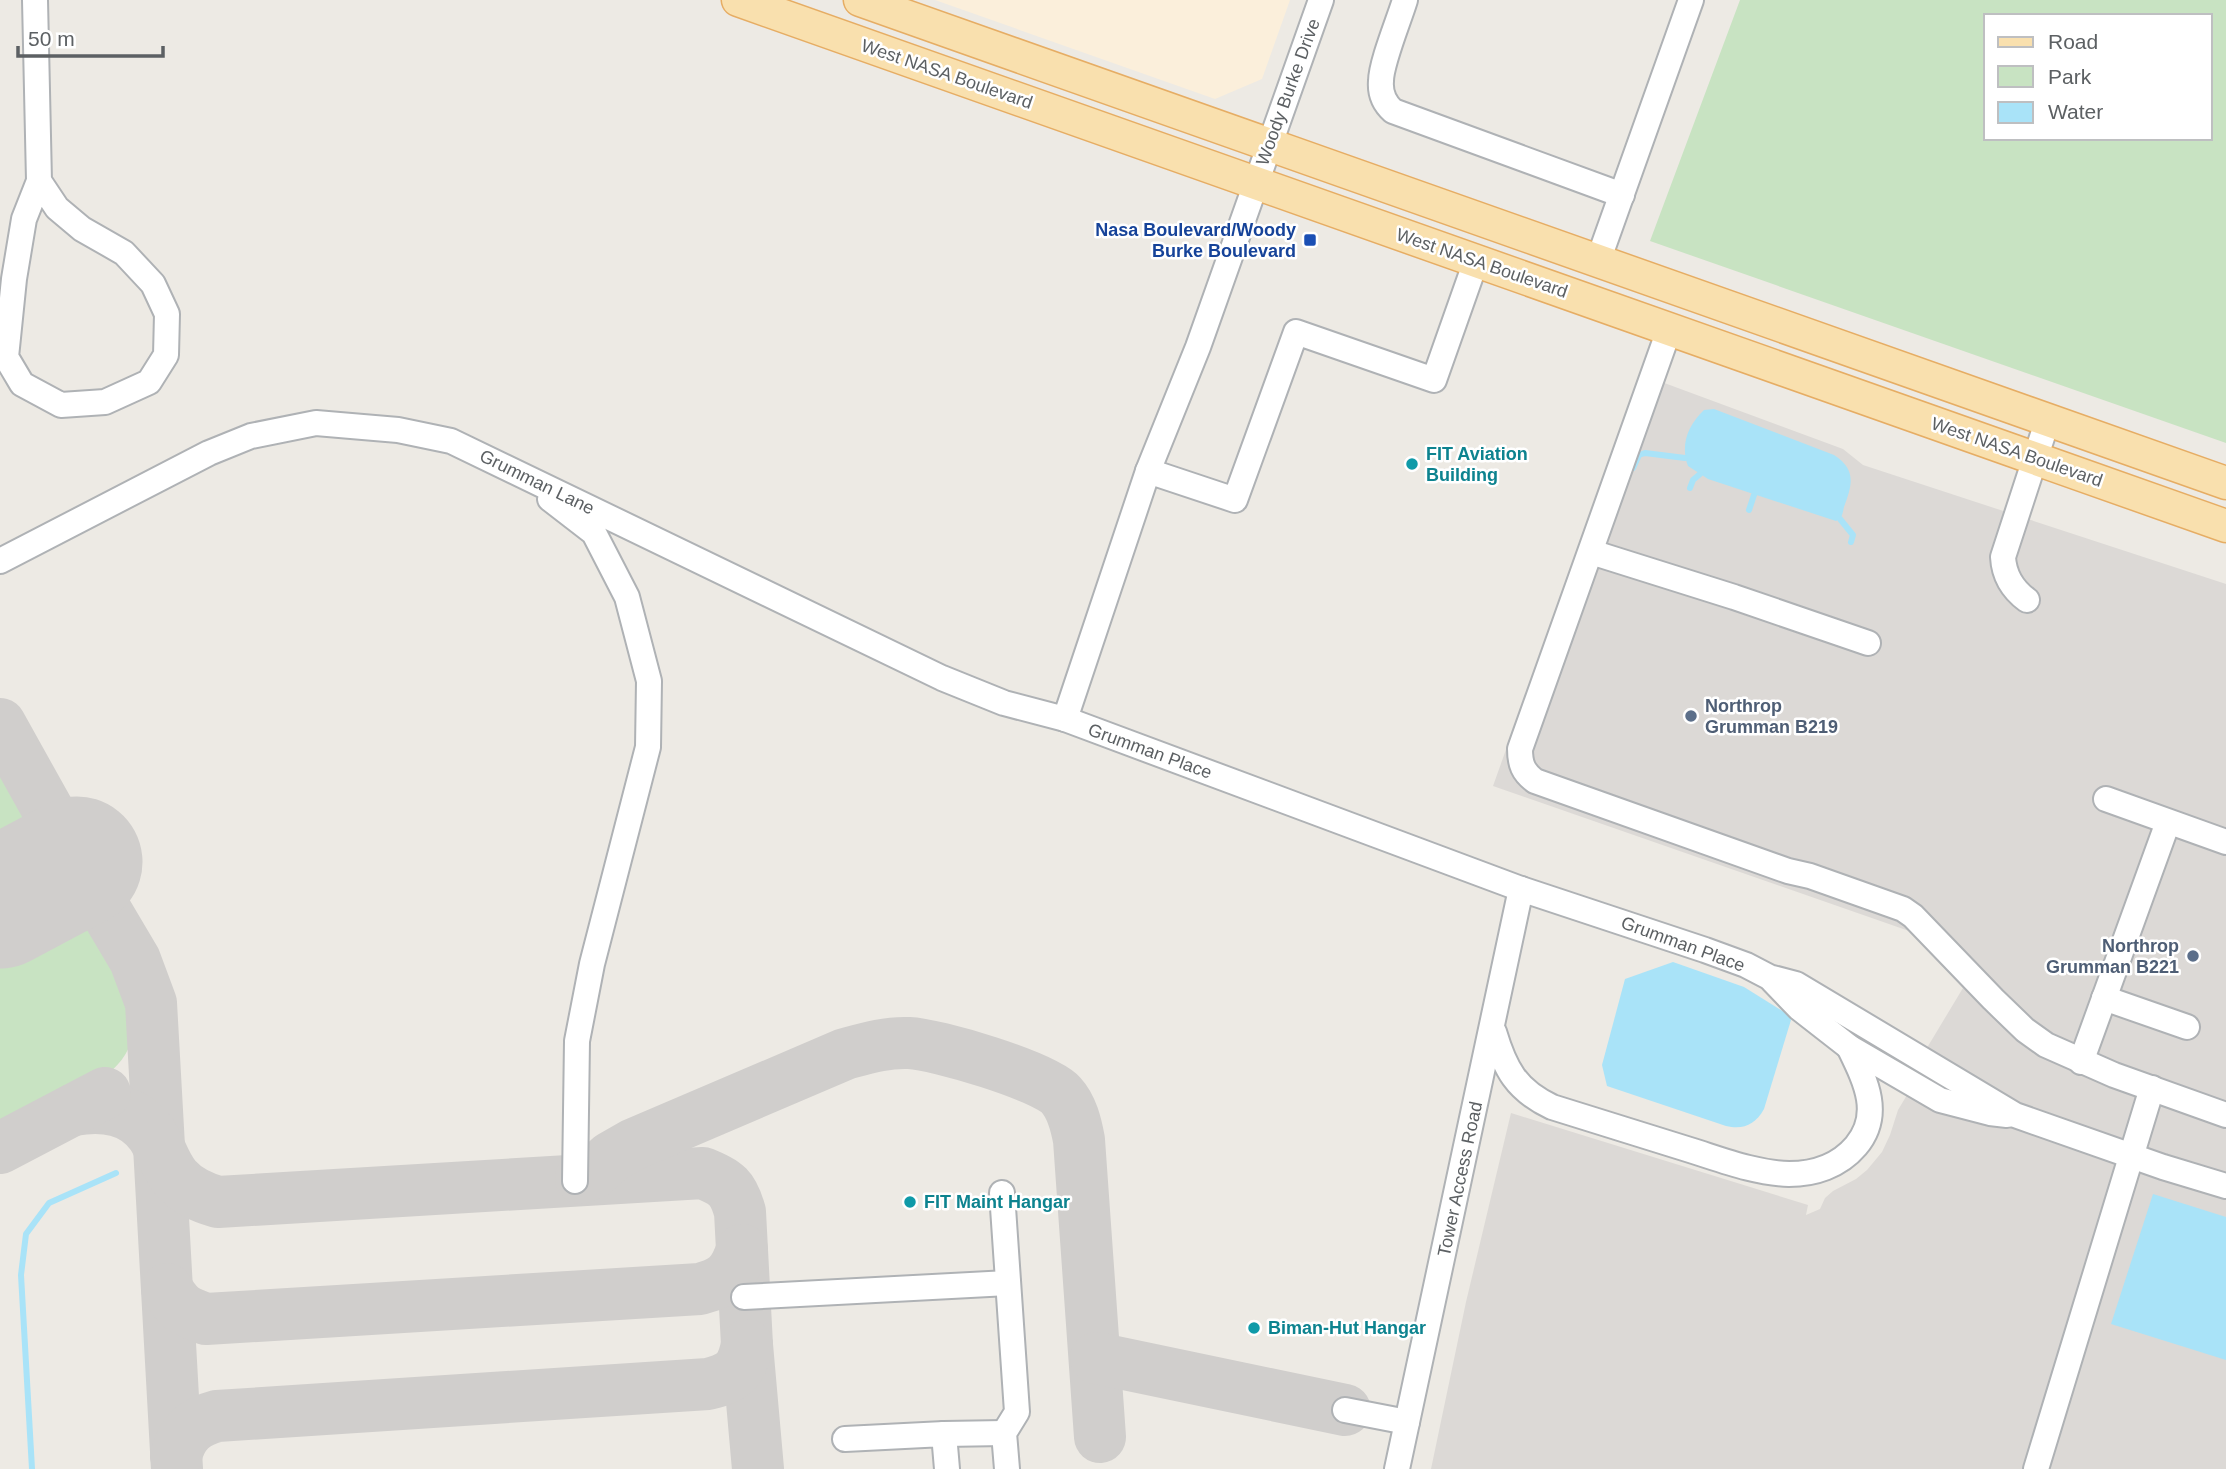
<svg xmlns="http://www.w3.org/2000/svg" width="2226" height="1469" font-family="Helvetica,sans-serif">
	<rect width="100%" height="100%" fill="#edeae4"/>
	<path fill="#fbefdb" d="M935 0H1290L1262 79 1215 99Z"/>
	<path fill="#dcd9d6" d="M1640 374 1843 449 1863 465 2226 584V1469H1431L1466 1302 1511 1113 1808 1205 1806 1215 1820 1209 1825 1198 1833 1191 1856 1179 1867 1170 1882 1152 1890 1135 1898 1110 1907 1095 1901 1091 1963 988 1909 931 1493 786Z"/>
	<g fill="#c8e3c2" fill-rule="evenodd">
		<path d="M1740 0H2226V443L1650 241ZM1986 16H2210V138H1986Z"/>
		<path d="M0 761C6 768 10 776 15 785 32 815 36 847 0 866Z"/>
		<path d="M71 914C80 917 87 920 94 927 110 943 137 1010 133 1032 131 1049 122 1062 109 1073L0 1127V942L54 915Z"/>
	</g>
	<g fill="#a9e3f8">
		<path d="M1714 409 1834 455C1857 470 1852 485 1844 507 1842 515 1843 517 1836 521L1708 479 1688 466C1680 445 1688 425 1704 410Z"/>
		<path d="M1673 962 1744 987 1789 1015 1791 1020 1764 1109C1755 1125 1743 1130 1726 1126L1607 1086 1602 1065 1625 979Z"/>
		<path d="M2153 1194 2226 1217V1360L2111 1324Z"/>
	</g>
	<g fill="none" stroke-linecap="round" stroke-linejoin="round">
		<g stroke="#a9e3f8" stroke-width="6">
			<path d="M1633 468 1639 455 1645 453 1685 458"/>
			<path d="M1690 488 1693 480 1700 474"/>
			<path d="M1749 510 1754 495"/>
			<path d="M1840 519 1853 535 1851 542"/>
			<path d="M32 1469 21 1275 26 1234 49 1203 116 1173"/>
		</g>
		<g stroke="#d0cecc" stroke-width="52">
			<path d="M0 724 77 862 135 960 151 1003 177 1469"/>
			<path d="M73 1110C103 1105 133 1108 152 1135 161 1148 165 1166 176 1178 187 1191 201 1197 218 1202L703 1173C727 1183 733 1187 740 1212L747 1345 758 1469"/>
			<path d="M0 1148 105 1093"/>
			<path d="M581 1178 593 1173 611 1157 632 1145 845 1054C867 1048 887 1042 909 1043 936 1044 1044 1076 1061 1095 1072 1107 1076 1124 1079 1140L1100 1437"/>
			<path d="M167 1289C179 1309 184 1311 206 1319L700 1289C726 1282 733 1275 742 1250"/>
			<path d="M1096 1358 1345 1410"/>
			<path d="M176 1456C182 1433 194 1422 217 1416L708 1384C734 1377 741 1372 747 1345"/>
		</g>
		<path stroke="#d0cecc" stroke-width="131" d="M0 903 77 862"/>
		<g stroke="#afb2b5" stroke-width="28">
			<g id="minor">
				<path d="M35 0 39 181 24 219 14 279 6 357 22 384 61 405 105 402 149 382 166 355 167 314 153 284 124 253 82 229 57 208 39 181"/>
				<path d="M1405 0C1399 20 1381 63 1381 81 1380 93 1384 103 1393 111L1622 195"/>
				<path d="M1598 261 1691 0"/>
				<path d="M1669 330 1520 749C1520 764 1523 772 1535 781L1788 871 1810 876 1903 909 1913 916 1993 999 2025 1030 2046 1045 2114 1075 2226 1115"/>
				<path d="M1148 471 1235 500 1296 332 1434 380 1476 261"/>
				<path d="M550 499 594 533 627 597 649 681 648 747 592 964 577 1041 575 1181"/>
				<path d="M1591 552 1734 597 1868 643"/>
				<path d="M0 561 209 453 251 436 316 423 398 430 451 441 942 678 1004 703 1065 719 1521 889 1705 950 1746 965 1769 977 1796 984 2015 1115 2163 1167 2226 1186"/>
				<path d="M2027 600C2012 589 2004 575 2003 557L2048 419"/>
				<path d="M1065 719 1148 471 1198 347 1321 0"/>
				<path d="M2106 799 2226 842"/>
				<path d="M1773 981 1799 1008 1849 1047 1940 1100 1990 1113 2007 1115"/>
				<path d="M2104 998 2187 1027"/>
				<path d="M1494 1032C1505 1069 1516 1090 1552 1107 1598 1121 1644 1136 1690 1150 1722 1160 1755 1173 1789 1174 1814 1174 1839 1166 1856 1146 1883 1114 1865 1080 1849 1047"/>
				<path d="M2081 1062 2168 822"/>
				<path d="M1002 1193 1017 1412 1004 1433 1007 1469"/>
				<path d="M744 1297 1008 1283"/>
				<path d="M1345 1410 1407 1422"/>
				<path d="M944 1434 1004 1433"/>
				<path d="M845 1439 944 1434 947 1469"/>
				<path d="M1397 1469 1521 889"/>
				<path d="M2036 1469 2152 1088"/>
			</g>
		</g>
		<g stroke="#e6ad64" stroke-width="35">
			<g id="major">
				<path d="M738 0 2226 526"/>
				<path d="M860 0 2226 483"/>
			</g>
		</g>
		<use href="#minor" stroke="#fff" stroke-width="24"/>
		<use href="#major" stroke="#f9e0ae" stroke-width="32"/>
	</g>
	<rect fill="#1a4fb4" stroke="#fff" stroke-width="2.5" x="1303" y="233" width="14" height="14" rx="3.5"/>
	<g fill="#0f9aa8" stroke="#fff" stroke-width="2.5">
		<circle cx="1412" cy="464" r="7"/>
		<circle cx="910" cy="1202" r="7"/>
		<circle cx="1254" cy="1328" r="7"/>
	</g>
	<g fill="#5c6f8a" stroke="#fff" stroke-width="2.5">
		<circle cx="1691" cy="716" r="7"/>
		<circle cx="2193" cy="956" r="7"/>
	</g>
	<g text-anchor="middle" stroke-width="5" stroke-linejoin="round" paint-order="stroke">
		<g font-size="18" fill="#5c6063" stroke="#fff">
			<text transform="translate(947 74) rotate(19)" y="6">West NASA Boulevard</text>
			<text transform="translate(1288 92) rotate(-70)" y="6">Woody Burke Drive</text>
			<text transform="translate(1482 263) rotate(19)" y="6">West NASA Boulevard</text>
			<text transform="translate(2017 452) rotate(19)" y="6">West NASA Boulevard</text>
			<text transform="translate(537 482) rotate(26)" y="6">Grumman Lane</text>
			<text transform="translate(1150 751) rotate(20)" y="6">Grumman Place</text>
			<text transform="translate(1683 944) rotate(20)" y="6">Grumman Place</text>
			<text transform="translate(1460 1179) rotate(-78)" y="6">Tower Access Road</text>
		</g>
		<g font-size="18" font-weight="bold" fill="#164399" stroke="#fff" text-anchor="end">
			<text x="1296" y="236">Nasa Boulevard/Woody<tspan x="1296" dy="21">Burke Boulevard</tspan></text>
		</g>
		<g font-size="18" font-weight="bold" fill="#0d838f" stroke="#fff" text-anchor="start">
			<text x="1426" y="460">FIT Aviation<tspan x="1426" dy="21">Building</tspan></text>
			<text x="924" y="1208">FIT Maint Hangar</text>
			<text x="1268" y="1334">Biman-Hut Hangar</text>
		</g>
		<g font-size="18" font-weight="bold" fill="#4e5e75" stroke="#fff" text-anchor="start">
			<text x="1705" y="712">Northrop<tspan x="1705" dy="21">Grumman B219</tspan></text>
			<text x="2179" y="952" text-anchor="end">Northrop<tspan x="2179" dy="21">Grumman B221</tspan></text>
		</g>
	</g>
	<rect x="1984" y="14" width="228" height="126" fill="#ffffff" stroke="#bebfc1" stroke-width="2"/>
	<rect x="1998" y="37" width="35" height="10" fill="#f9e0ae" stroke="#bebfc1" stroke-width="2"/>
	<text x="2048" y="49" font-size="21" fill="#5c6063">Road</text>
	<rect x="1998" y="66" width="35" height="21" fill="#c8e3c2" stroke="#bebfc1" stroke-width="2"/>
	<text x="2048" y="84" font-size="21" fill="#5c6063">Park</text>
	<rect x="1998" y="102" width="35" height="21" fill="#a9e3f8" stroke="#bebfc1" stroke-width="2"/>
	<text x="2048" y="119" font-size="21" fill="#5c6063">Water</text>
	<path d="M18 46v10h145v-10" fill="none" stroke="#5c6063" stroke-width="3.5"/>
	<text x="28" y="46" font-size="21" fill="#5c6063" stroke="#ffffff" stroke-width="5" paint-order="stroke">50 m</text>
</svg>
